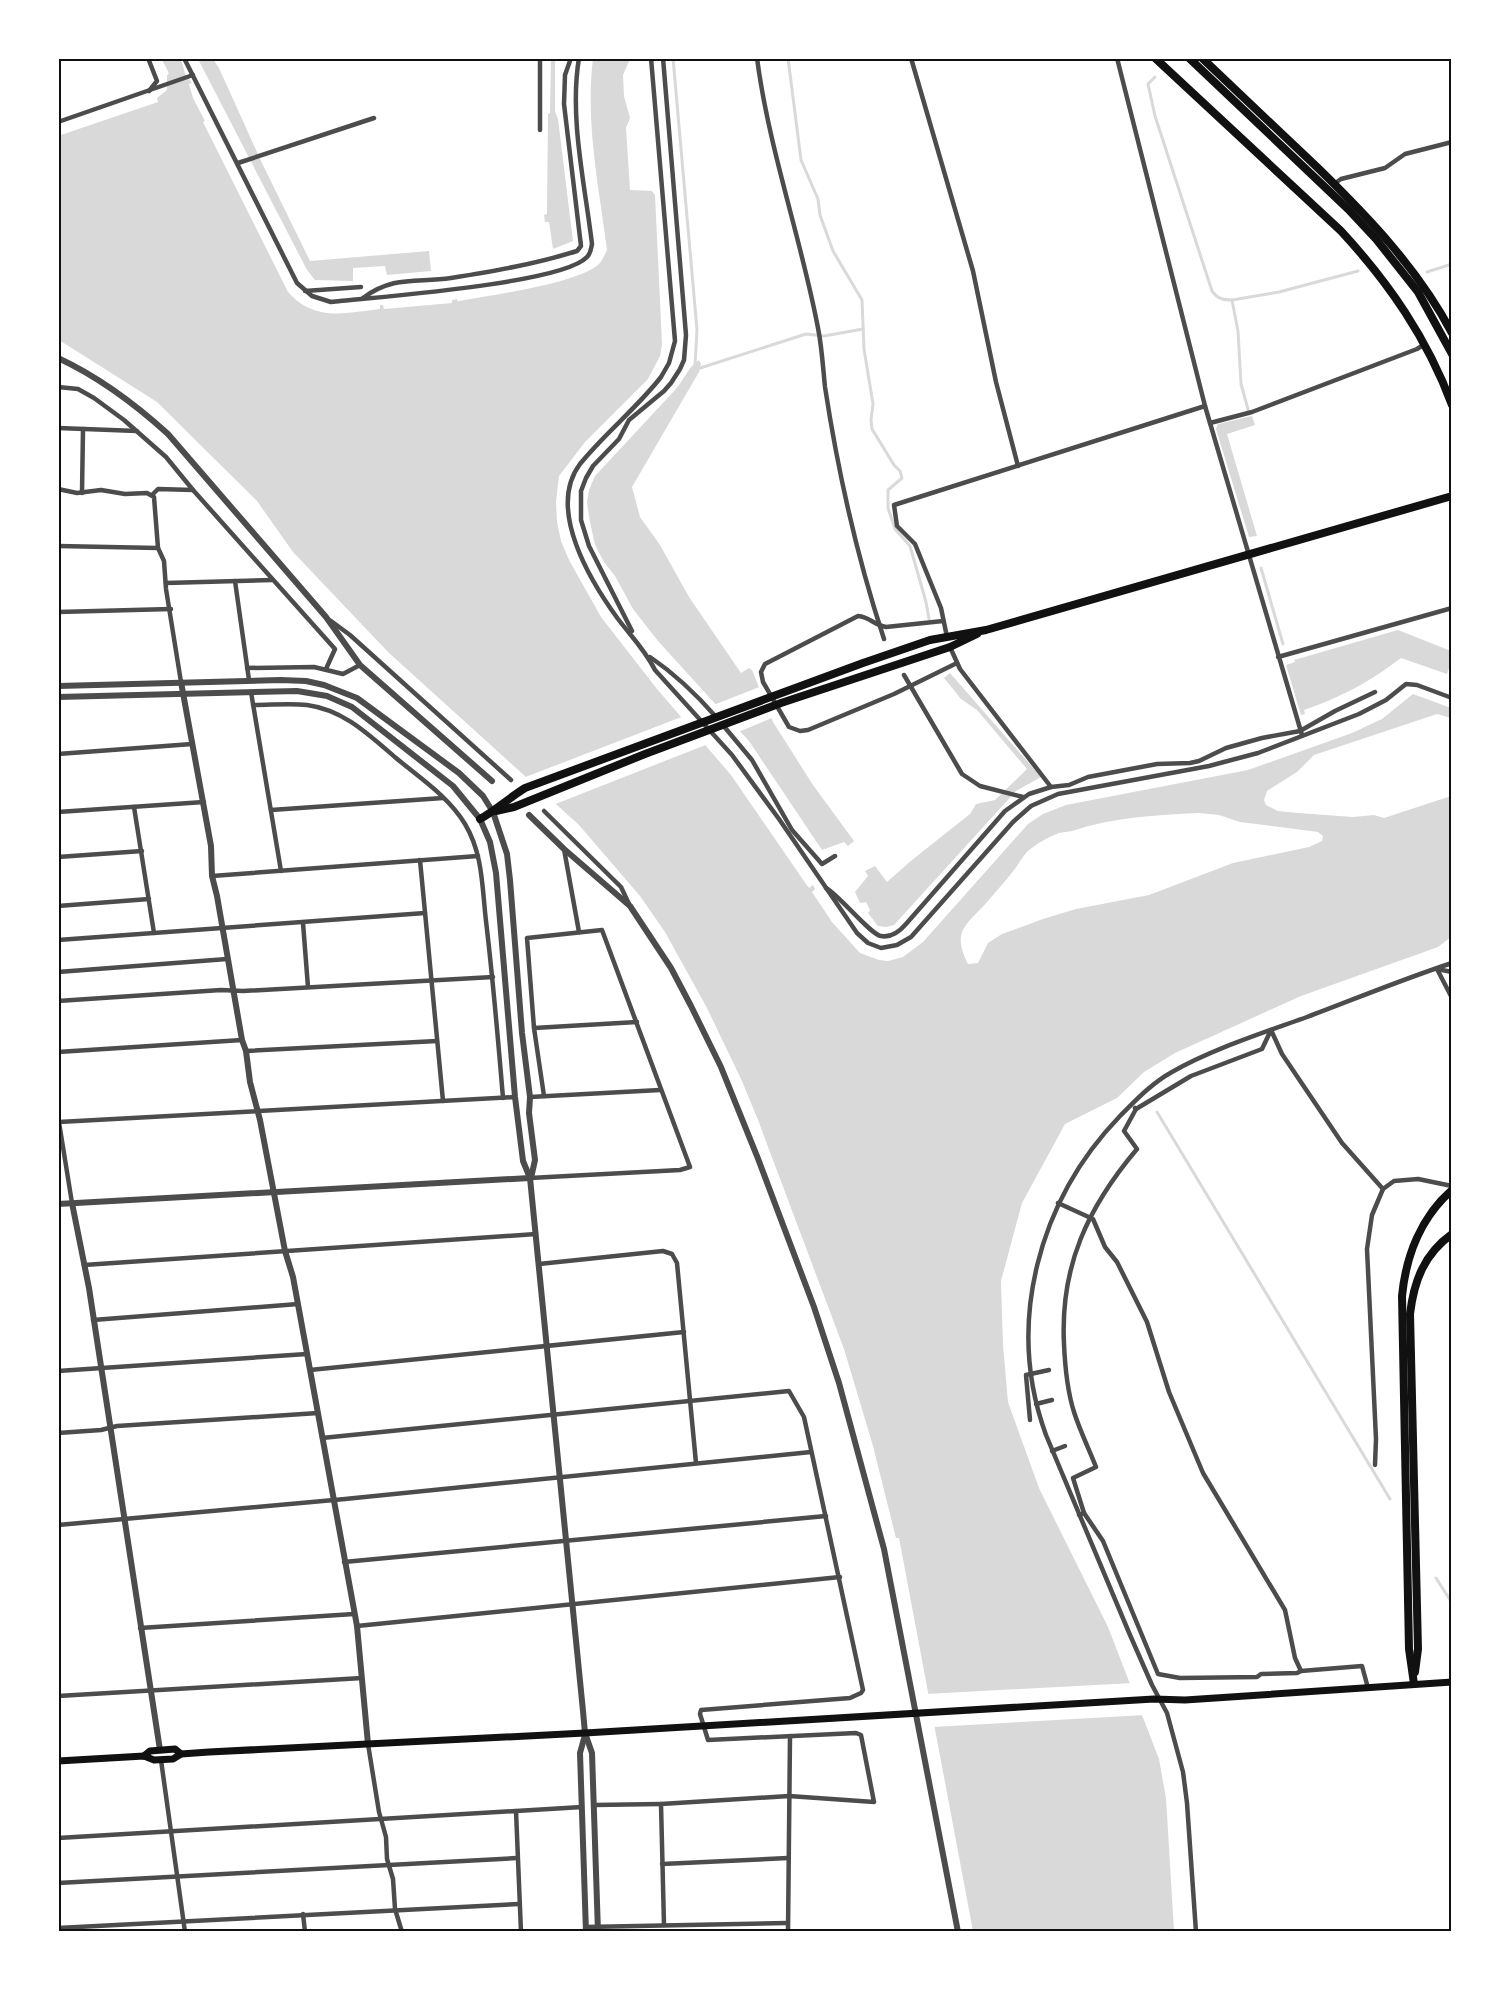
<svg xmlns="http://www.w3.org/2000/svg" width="1510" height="1990" font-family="'PT Sans Narrow',sans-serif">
	<rect width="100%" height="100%" fill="#fff"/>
	<g fill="#d9d9d9" fill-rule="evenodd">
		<path d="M198 59H213L219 68 261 161 310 261 429 251 431 271 387 275 385 266 353 268V281L315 280 307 270Z"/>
		<path d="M551 59H555V112L558 119 573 241 553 249 549 222H545L544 215 547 214 548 114 550 113Z"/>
		<path d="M593 59H630L623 75 624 96 630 118 626 128 630 190 652 191 655 195 662 344 660 356 648 379 585 442 559 476 556 502 557 522 561 541 569 560 601 617 657 689 731 775 806 884 809 888 813 885 815 889 812 892 832 922 860 953 879 960 888 961 903 957 923 942 1028 824 1043 814 1066 805 1248 770 1352 733 1382 719 1413 694 1451 708V718L1437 714 1314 755 1297 772 1267 791 1264 800 1266 805 1278 811 1298 813 1353 817 1374 815 1384 818 1451 796V937L1438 947 1301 996 1175 1053 1144 1072 1117 1098 1065 1124 1022 1203 1001 1281 1003 1345 1008 1402 1039 1488 1108 1627 1159 1759 1166 1798 1174 1931H973L899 1538H896L873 1446 844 1349 758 1120 742 1081 707 1008 665 932 640 896 579 825 389 653 293 552 257 501 157 402 59 340 58 136 158 102 157 98 167 90V75L182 70 192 83 189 84 193 98 205 121 203 122 288 292C315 322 344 313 380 309V305H383L384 309 452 303V300L457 299 458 302 459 301C490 295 579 284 600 263 603 259 605 254 607 250 599 187 585 122 593 59ZM1199 813 1219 815 1240 822 1318 832 1323 836 1322 841 1309 847 1233 863 1149 895 1076 909 1043 919 1002 934 988 943 978 963 968 964C951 930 967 925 987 902 996 891 1006 881 1014 870 1019 864 1022 857 1027 852 1036 844 1048 837 1059 833 1063 832 1068 832 1072 831 1114 817 1156 815 1199 813Z"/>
		<path d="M699 360 701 364 699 372 632 487 640 517 660 545 689 597 741 673 749 668 752 670 773 722 813 785 854 841 848 846 844 842 822 850 749 741 658 641 633 609 615 576 604 562 595 545 589 517 587 502 589 490 595 476 675 390C684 380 688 367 699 360Z"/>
		<path d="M1252 416 1255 425 1227 434 1257 536 1249 537 1216 429 1218 424Z"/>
		<path d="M1398 630 1451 651V662L1447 674 1401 658C1371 681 1340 698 1304 710L1305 714 1301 715 1286 665 1295 662 1294 660Z"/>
		<path d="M950 673 1041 777 1016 791 894 925 886 927 878 926 868 913 870 910 866 902 860 903 855 892 868 876 865 871 875 866 887 882 912 860 970 814 976 804 995 800 1027 769 977 710 961 699 944 678Z"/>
	</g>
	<g fill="#fff">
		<path d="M762 686 774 717 736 733 711 706Z"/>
		<path d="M684 716 708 744 553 805 523 778Z"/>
		<path d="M1133 1683 1145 1715 933 1727 926 1694Z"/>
	</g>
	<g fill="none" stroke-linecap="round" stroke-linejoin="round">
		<g stroke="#d9d9d9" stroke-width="3">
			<path d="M673 58 697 330 695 365"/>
			<path d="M788 58 801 160 818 199 820 215 833 251 862 300 864 349 873 404 871 420 872 429 894 465 900 471 902 478 888 490V508L895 529 910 546 926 602 929 619"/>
			<path d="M1155 77 1148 84 1155 116 1212 291C1218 299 1223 300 1232 300L1238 331 1241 384 1249 413"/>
			<path d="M1427 272 1452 264"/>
			<path d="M1232 300 1279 292 1358 271"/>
			<path d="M697 369 806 334 824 336 863 329"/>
			<path d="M1261 568 1283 644"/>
			<path d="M1157 1112 1390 1499"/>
			<path d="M1436 1578 1452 1603"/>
		</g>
		<path stroke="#d9d9d9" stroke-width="16" d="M170 58 175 67 182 93"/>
		<g stroke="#4c4c4c" stroke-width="4.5">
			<path d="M148 58 157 81 149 91"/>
			<path d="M184 58 297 283 312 296 331 302C375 297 562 284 587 257 591 253 591 249 592 244 585 185 569 117 579 58"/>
			<path d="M651 58 675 341 669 363 661 377C637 408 605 433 580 464 546 509 591 582 618 619 631 636 645 650 655 670L732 755 779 819 857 933 868 943 881 948 897 945 911 937 1013 822 1031 806 1058 794 1209 766 1258 753 1359 714 1386 700 1406 684 1417 685 1452 698"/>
			<path d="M757 58C769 150 801 238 818 328 822 348 823 368 825 387 838 472 857 557 884 639"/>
			<path d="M911 58 973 271 996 382 1018 466"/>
			<path d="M1117 58 1205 406 1302 735"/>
			<path d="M58 122 193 75"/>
			<path d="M540 130V58"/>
			<path d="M238 163 374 118"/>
			<path d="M1334 184 1341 179 1385 168 1405 154 1452 142"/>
			<path d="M305 291 361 287"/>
			<path d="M363 298C394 275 417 283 451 278 494 271 536 264 577 251L581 246 564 104 565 75 571 58"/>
			<path d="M58 387 78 389 94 398 124 420 166 457 193 490"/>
			<path d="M1210 423 1252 412 1417 349 1425 344"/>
			<path d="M58 428 137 431"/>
			<path d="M58 489 77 493 101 490 125 494 147 493 154 497 158 548 164 561 166 589 181 682"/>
			<path d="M82 493 83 429"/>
			<path d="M152 495 158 489 193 490 335 649 326 669"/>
			<path d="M58 546 158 548"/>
			<path d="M235 581 249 680"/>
			<path d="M166 583 272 580"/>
			<path d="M58 612 171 609"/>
			<path d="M331 621 350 635 511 780"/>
			<path d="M943 621 886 627C874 625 870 617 858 616L765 664 761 672 763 682 789 727 800 731 808 730 894 694 957 663"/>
			<path d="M632 631 589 546 581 520V491L586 478 593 466 619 439 629 420 664 391 671 383 680 369 684 360 686 335 663 58"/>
			<path d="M947 637 941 608 915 544 897 526 894 505 1205 406"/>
			<path d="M950 647 960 669 1051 787"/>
			<path d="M650 657C675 674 697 695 717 718"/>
			<path d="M1278 657 1452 608"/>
			<path d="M247 668 314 667 343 674 360 665"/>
			<path d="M904 675 962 774 980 786 1023 797"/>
			<path d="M251 692 281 871"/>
			<path d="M253 705C271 705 290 703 307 705 344 710 369 735 396 758 420 778 449 797 465 824 483 854 482 887 486 921 493 980 498 1038 503 1098"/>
			<path d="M722 724 752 760 792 830 822 864 835 856"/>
			<path d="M58 754 192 744"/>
			<path d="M134 807 154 933"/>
			<path d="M271 810 443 798"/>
			<path d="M544 811 621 887 629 904"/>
			<path d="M58 812 204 802"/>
			<path d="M564 849 579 932"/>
			<path d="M58 857 142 851"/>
			<path d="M420 860 443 1101"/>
			<path d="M212 876 478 856"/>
			<path d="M826 888C841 897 871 935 881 936 891 938 900 931 906 924L1005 811 1029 794 1051 787 1069 785 1088 777 1157 764 1190 763 1199 761 1226 748 1262 738 1300 731 1335 711 1375 692"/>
			<path d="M58 906 149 899"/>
			<path d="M303 923 308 987"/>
			<path d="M58 940 425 913"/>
			<path d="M1437 969 1452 998"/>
			<path d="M1437 969 1452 972"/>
			<path d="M58 972 227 959"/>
			<path d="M58 1001 221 990 243 991 493 977"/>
			<path d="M534 1028 637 1022"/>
			<path d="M1271 1030 1282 1054 1342 1143 1383 1189"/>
			<path d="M246 1051 437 1041"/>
			<path d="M58 1052 242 1040"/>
			<path d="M530 1097 660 1090"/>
			<path d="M1135 1108 1136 1109 1191 1076 1262 1049 1271 1030"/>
			<path d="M58 1116 72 1203"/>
			<path d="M59 1122 515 1097"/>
			<path d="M530 1178 680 1170 690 1167 602 930 527 938 534 1028 544 1096"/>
			<path d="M1058 1203 1093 1219 1105 1247 1117 1262 1147 1322 1169 1392 1203 1473 1285 1610 1295 1658 1301 1671 1362 1666 1368 1688"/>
			<path d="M539 1264 663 1251 672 1254 677 1263 696 1463"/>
			<path d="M84 1265 536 1234"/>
			<path d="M93 1320 298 1304"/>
			<path d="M310 1370 684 1332"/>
			<path d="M58 1371 307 1354"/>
			<path d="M1036 1404 1052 1400"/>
			<path d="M1030 1420 1026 1375 1049 1370"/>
			<path d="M58 1433 101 1430 117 1426 318 1413"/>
			<path d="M322 1438 789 1391 804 1417 863 1690 861 1693 850 1698 701 1710 700 1714 708 1740 856 1733 861 1735 874 1802 789 1796 661 1804 664 1925"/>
			<path d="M1052 1451 1065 1446"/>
			<path d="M1375 1465 1376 1439 1367 1249 1372 1215 1383 1189 1394 1181 1418 1179 1452 1186"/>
			<path d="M1084 1513 1103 1541 1158 1674 1180 1678 1257 1677 1261 1674 1297 1673 1301 1671"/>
			<path d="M1079 1515 1084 1513 1073 1478 1096 1467C1089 1449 1080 1431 1074 1412 1067 1390 1065 1367 1064 1344 1060 1266 1088 1207 1137 1149L1124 1131 1136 1109"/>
			<path d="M58 1525 345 1499 811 1452"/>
			<path d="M344 1562 826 1516"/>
			<path d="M357 1626 840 1577"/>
			<path d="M140 1628 354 1614"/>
			<path d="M58 1696 362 1678"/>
			<path d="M368 1744 379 1812 386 1837 387 1859 393 1879 395 1909 402 1932"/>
			<path d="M161 1760 185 1932"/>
			<path d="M594 1805 661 1804"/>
			<path d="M516 1811 582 1807"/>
			<path d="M58 1838 516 1811 521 1932"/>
			<path d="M662 1864 788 1858"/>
			<path d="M58 1883 517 1858"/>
			<path d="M303 1914 305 1932"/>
			<path d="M586 1927 787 1923"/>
			<path d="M58 1928 519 1904"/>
			<path d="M788 1932 790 1736"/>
			<path d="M1196 1932 1187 1803 1183 1772 1167 1713 1152 1685 1130 1635 1046 1435C1005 1323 1039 1200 1120 1116 1136 1100 1152 1083 1172 1072 1212 1049 1263 1033 1307 1017 1355 999 1403 979 1452 963"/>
		</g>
		<g stroke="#4c4c4c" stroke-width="6">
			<path d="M58 358C99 377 135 404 168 434L326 617 360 665 492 781"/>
			<path d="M181 682 211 846 212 876 217 896 242 1040 246 1051 250 1082 260 1120 285 1251 293 1277 357 1626 368 1744"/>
			<path d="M58 686 280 680 306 681 324 685 357 698 459 773 483 796 493 812 507 854 510 880 522 1033 530 1097 529 1113 535 1160 531 1178"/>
			<path d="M58 697 297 691 327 696 352 707 453 786 480 819 490 842 496 873 515 1097 523 1161 530 1178 583 1711 585 1733 592 1753 598 1932"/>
			<path d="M529 815 564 849 630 906 671 968 691 1006 721 1067 757 1156 814 1307 839 1383 884 1549 958 1932"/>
			<path d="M72 1203 89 1288 160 1750"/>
			<path d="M58 1204 530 1178"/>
			<path d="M585 1735 580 1753 586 1932"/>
		</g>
		<g stroke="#111" stroke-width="7">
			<path d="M144 1756 150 1751 175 1749 181 1754"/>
			<path d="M58 1761 144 1756 154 1760 173 1759 181 1754 209 1752 585 1733 1154 1699 1185 1700 1452 1682"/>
		</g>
		<g stroke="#111" stroke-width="8">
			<path d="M1155 58 1341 231C1389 283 1427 338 1452 405"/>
			<path d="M1202 58C1241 95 1280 132 1319 169 1370 219 1418 269 1452 333"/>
		</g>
		<g stroke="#111" stroke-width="8">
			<path d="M496 811 514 807 645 754 781 703 950 647 977 634"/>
			<path d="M480 819C496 810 509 798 525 788L863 663 930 640 986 630 1452 496"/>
		</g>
		<g stroke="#111" stroke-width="8">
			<path d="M1189 58 1348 209 1376 239 1418 292 1452 354"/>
			<path d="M1415 1672 1418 1649 1410 1314C1414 1281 1424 1254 1452 1234"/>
			<path d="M1414 1684 1409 1649 1402 1296C1406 1256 1421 1217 1452 1190"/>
		</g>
	</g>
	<rect width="1510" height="1990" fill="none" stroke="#ffffff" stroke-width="120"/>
	<rect x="60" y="60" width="1390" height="1870" fill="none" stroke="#111" stroke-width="2"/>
</svg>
